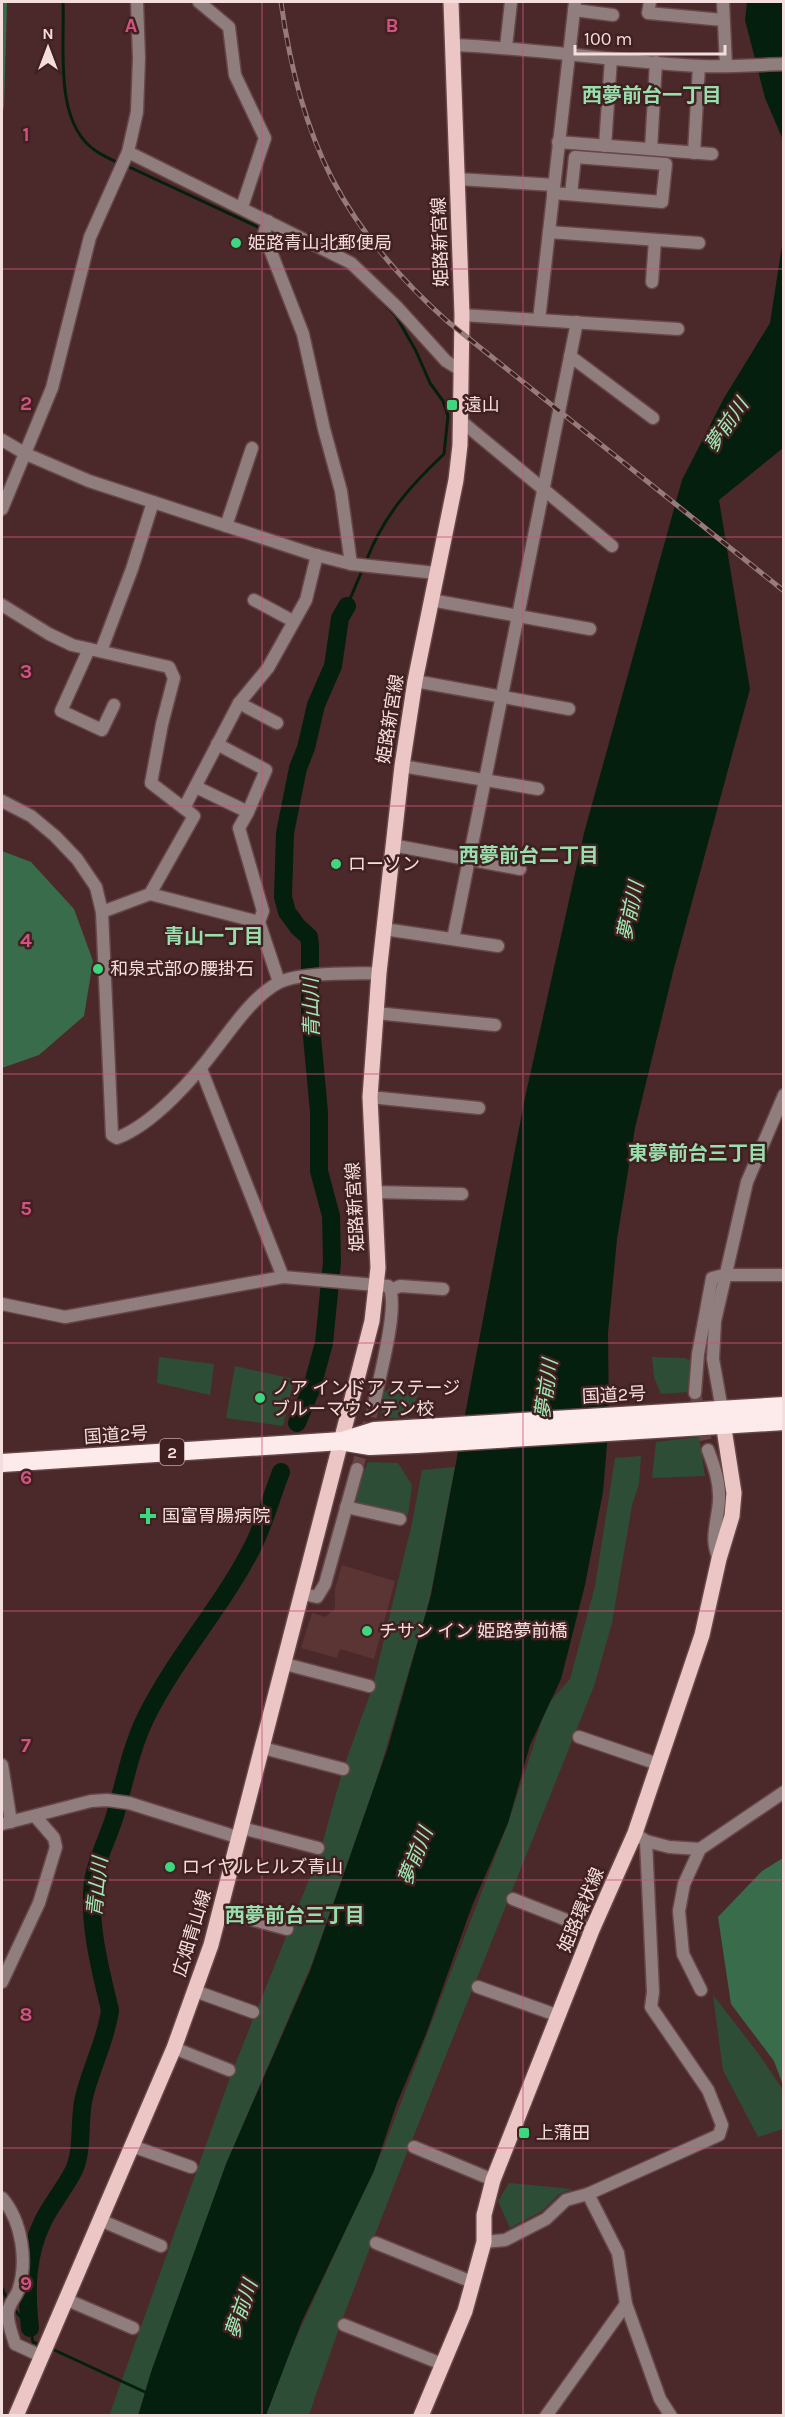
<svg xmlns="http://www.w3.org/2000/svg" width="785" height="2417" font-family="Karla,'Noto Sans JP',sans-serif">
	<rect width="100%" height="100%" fill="#4b292a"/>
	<path fill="#5b3434" d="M342 1565 395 1581 374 1659 340 1649 337 1658 301 1648 312 1613 325 1617 335 1609V1589Z"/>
	<g fill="#2e4d37">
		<path d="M159 1357 214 1364 210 1395 157 1383Z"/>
		<path d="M652 1357 685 1358 691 1361 688 1392 661 1394 654 1377Z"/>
		<path d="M235 1366 294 1379 283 1426 226 1418Z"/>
		<path d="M389 1389 418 1395 407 1418H381L383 1393Z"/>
		<path d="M699 1437 705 1476 652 1478 656 1442Z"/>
		<path d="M641 1456 639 1484 632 1505 612 1623 594 1686 406 2155 340 2325 309 2415 266 2416 285 2362 384 2147 508 1823 547 1705 570 1679 595 1586 615 1458Z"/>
		<path d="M368 1462 398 1463 412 1485 408 1515 352 1503Z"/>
		<path d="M455 1467 429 1602 375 1785 312 1963 226 2164 138 2415 109 2416 232 2072 320 1852 343 1769 372 1689 412 1523 422 1470Z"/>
		<path d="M713 1995 758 2053 781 2087 783 2094V2129L758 2137 723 2070Z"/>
		<path d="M509 2183 572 2189 559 2194 542 2211 510 2228 498 2201Z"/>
	</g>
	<g fill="#396c4a">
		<path d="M2 2H7L4 107 2 114Z"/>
		<path d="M2 851 31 862 74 909 93 961 84 1016 39 1055 2 1068Z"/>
		<path d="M783 1858V2085L774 2061 731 2004 718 1917 762 1871Z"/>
	</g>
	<g fill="#051f0f">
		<path d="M747 2H783V140L765 98 745 20Z"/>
		<path d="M783 239V448L719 500 750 689 674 968 635 1128 617 1239 608 1333 609 1421 603 1492 585 1585 561 1679 530 1745 508 1823 472 1906 426 2034 397 2103 374 2171 302 2321 266 2415 138 2416 151 2372 226 2164 310 1971 388 1747 431 1595 524 1102 584 833 682 480 724 398 770 323Z"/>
	</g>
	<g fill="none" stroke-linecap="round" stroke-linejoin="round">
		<g stroke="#051f0f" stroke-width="3">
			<path d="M63 2C65 46 53 123 96 151 103 156 112 160 121 164"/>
			<path d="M127 166 262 229"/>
			<path d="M268 232 307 247"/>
			<path d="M367 559C384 515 411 485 444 454L448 416 443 401 430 383 416 351 396 316 380 299"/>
			<path d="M347 606 361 573"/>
			<path d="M2 2288 8 2301"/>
			<path d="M14 2309 30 2328 33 2342 41 2345"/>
			<path d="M50 2348 147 2393"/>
		</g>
		<g stroke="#051f0f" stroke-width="18">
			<path d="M297 1423 312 1387 324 1343 332 1262 331 1216 319 1171V1112L310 1015V945L309 937 298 927 287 912 283 897 285 833 298 768 306 748 316 705 333 666 340 618 347 606"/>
			<path d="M30 2328C26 2290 26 2256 43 2221 52 2203 65 2188 74 2170 83 2150 79 2124 83 2102 89 2071 106 2042 110 2010 100 1968 88 1924 93 1881 97 1856 110 1835 116 1812 125 1780 131 1748 146 1717 176 1656 224 1605 254 1544 265 1521 272 1495 281 1472"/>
		</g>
		<g stroke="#644445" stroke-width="12" stroke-dasharray="12 6" stroke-linecap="butt">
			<path d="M695 1393 708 1450"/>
			<path d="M357 1469 374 1404"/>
		</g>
		<g stroke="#664647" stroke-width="15">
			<g id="minor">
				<path d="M199 2 229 27 235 75 265 138 242 207"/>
				<path d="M650 2 648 13 723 20"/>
				<path d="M723 2 726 66"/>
				<path d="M574 10 613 15"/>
				<path d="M453 45C536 48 618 62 701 66 728 67 756 65 784 64"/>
				<path d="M506 47 511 2"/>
				<path d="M558 142 712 154"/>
				<path d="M605 146 611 59"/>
				<path d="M651 149 656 62"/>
				<path d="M128 152 351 263 397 307 446 361 462 371"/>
				<path d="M694 153 699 66"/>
				<path d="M458 179 554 185"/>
				<path d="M553 193 662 202 666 164 575 157 571 194"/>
				<path d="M268 221 264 234 303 334 324 429 341 491 351 564"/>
				<path d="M549 232 699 243"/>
				<path d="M652 282 655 240"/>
				<path d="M462 315 678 329"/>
				<path d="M539 320 575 2"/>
				<path d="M570 356 653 418"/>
				<path d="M461 421 612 546"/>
				<path d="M2 440 26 454 89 481 312 554 351 564 436 573"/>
				<path d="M2 509 52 388 90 237 128 152 137 112 139 58 137 2"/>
				<path d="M226 526 252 448"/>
				<path d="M254 600 293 621"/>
				<path d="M431 600 590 629"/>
				<path d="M2 605 49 634 72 645 169 667 174 678 162 724 151 783 194 816 150 894"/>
				<path d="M89 649 61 711 102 730 114 705"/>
				<path d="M101 651 132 569 153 502"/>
				<path d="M415 681 569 709"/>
				<path d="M239 703 277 723"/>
				<path d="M402 766 538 789"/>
				<path d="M196 787 248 812 266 770 217 744"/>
				<path d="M2 801 31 816 55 836 77 859 96 887 102 912 112 1135 117 1138C154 1124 195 1077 218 1046 235 1024 254 996 278 983 298 972 355 974 379 973"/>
				<path d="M184 808 239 703 268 668 306 600 317 555"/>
				<path d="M248 812 239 828 263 911 259 922"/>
				<path d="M392 845 520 869"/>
				<path d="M102 912 150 894 259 922 279 982"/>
				<path d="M384 929 498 946"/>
				<path d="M453 939 577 322"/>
				<path d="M376 1013 495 1025"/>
				<path d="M201 1069 283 1277"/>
				<path d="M370 1097 479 1108"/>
				<path d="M373 1192 462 1194"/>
				<path d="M391 1290 400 1286 443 1289"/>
				<path d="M2 1304 65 1317 283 1277 388 1286C401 1301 378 1382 374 1404"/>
				<path d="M695 1393 698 1354 712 1278 724 1275H784"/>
				<path d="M722 1410 713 1359 715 1321 747 1182 784 1095"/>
				<path d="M708 1450C714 1466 720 1482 719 1500 718 1522 709 1538 719 1559"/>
				<path d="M346 1507 400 1519"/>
				<path d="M303 1594 317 1597 325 1584 357 1469"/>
				<path d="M285 1664 369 1686"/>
				<path d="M579 1737 658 1764"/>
				<path d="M263 1748 343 1769"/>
				<path d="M2 1765 11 1822"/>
				<path d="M2 1824 91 1801 107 1800 129 1803 240 1838"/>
				<path d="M242 1828 318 1848"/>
				<path d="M640 1837 646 1841 669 1847 700 1849 784 1792"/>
				<path d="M700 1849 684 1884 679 1911 683 1954 701 1990"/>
				<path d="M513 1899 592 1930"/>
				<path d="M220 1911 287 1929"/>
				<path d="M2 1982 39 1903 56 1847 54 1838 35 1816"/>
				<path d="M478 1987 559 2016"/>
				<path d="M195 1991 253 2012"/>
				<path d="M174 2048 229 2070"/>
				<path d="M132 2146 191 2167"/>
				<path d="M414 2147 493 2180"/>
				<path d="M588 2194 618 2253 626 2304 660 2399 671 2416"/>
				<path d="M2 2198C22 2221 28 2262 18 2291 15 2298 9 2304 8 2312 7 2323 12 2333 15 2344L41 2356"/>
				<path d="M100 2220 161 2246"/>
				<path d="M484 2242 505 2240 546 2219 566 2200 588 2194 719 2135 722 2125 708 2090 651 2007 653 1992 646 1841"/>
				<path d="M376 2243 472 2282"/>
				<path d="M65 2299 133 2328"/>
				<path d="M344 2325 442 2364"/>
				<path d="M546 2416 626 2304"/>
			</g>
		</g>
		<g stroke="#664647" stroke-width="18">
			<g id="major">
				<path d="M16 2416 174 2048 211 1945 372 1321 378 1268 370 1097 379 973 402 766 415 681 456 480 460 445 462 315 451 2"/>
				<path d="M421 2416 465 2311 484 2242V2215L493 2180 592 1930 635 1833 702 1635 719 1559 732 1516 734 1493 722 1416"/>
			</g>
		</g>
		<g stroke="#664647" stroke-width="21">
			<g id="highway">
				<path d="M346 1442 370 1446 417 1444 784 1421"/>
				<path d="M2 1463 342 1441 374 1431 784 1406"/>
			</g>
		</g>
		<use href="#minor" stroke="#907d7d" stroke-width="12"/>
		<use href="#major" stroke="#ebc6c5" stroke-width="15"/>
		<use href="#highway" stroke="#fdeaea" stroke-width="18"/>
		<g stroke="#977b7b" stroke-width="5">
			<path id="rail" d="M281 2C300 140 342 227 447 321L784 591"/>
		</g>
		<use href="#rail" stroke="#402020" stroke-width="3" stroke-dasharray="9" stroke-linecap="butt"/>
	</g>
	<path fill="none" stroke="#d15382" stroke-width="1.5" stroke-opacity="0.55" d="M262 2V2416M523 2V2416M2 269H784M2 537H784M2 806H784M2 1074H784M2 1343H784M2 1611H784M2 1880H784M2 2148H784"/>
	<g fill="#3cd77e" stroke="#402020" stroke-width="2">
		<circle cx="236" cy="243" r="6"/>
		<rect x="446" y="399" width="12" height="12" rx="3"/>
		<circle cx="336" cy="864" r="6"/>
		<circle cx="98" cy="969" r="6"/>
		<circle cx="260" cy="1398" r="6"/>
		<path d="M145 1507h6v6h6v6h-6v6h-6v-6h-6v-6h6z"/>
		<circle cx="367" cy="1631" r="6"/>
		<circle cx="170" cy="1867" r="6"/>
		<rect x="518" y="2127" width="12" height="12" rx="3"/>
	</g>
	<g text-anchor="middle" stroke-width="5" stroke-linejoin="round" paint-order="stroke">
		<rect fill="#402020" stroke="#bea5a4" stroke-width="1.5" x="160" y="1439" width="24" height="26" rx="4.5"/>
		<g font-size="16" font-weight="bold" fill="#f4dedd">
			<text x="172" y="1458">2</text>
		</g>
		<g font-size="18" fill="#f4dedd" stroke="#402020">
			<text transform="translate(440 242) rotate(-92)" y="6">姫路新宮線</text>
			<text transform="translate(390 719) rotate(-81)" y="6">姫路新宮線</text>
			<text transform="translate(355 1207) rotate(-93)" y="6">姫路新宮線</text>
			<text transform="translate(614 1395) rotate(-3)" y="6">国道2号</text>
			<text transform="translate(116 1435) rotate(-4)" y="6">国道2号</text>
			<text transform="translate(581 1910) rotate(-67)" y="6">姫路環状線</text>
			<text transform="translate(192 1933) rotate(-73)" y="6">広畑青山線</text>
		</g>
		<g font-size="18" fill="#f4dedd" stroke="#402020" text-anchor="start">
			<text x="248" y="249">姫路青山北郵便局</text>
			<text x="464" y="411">遠山</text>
			<text x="348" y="870">ローソン</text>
			<text x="110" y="975">和泉式部の腰掛石</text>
			<text x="272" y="1394">ノア インドア ステージ<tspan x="272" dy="21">ブルーマウンテン校</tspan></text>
			<text x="162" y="1522">国富胃腸病院</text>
			<text x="379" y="1637">チサン イン 姫路夢前橋</text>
			<text x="182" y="1873">ロイヤルヒルズ青山</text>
			<text x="536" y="2139">上蒲田</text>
		</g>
		<g font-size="20" font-weight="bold" fill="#98dfad" stroke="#402020">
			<text x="652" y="102">西夢前台一丁目</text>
			<text x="529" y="862">西夢前台二丁目</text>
			<text x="214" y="943">青山一丁目</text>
			<text x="698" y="1160">東夢前台三丁目</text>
			<text x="295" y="1922">西夢前台三丁目</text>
		</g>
		<g font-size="20" font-style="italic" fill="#9eebb5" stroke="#402020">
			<text transform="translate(726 425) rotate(-55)" y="7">夢前川</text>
			<text transform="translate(630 911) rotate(-78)" y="7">夢前川</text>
			<text transform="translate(311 1008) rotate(-91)" y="7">青山川</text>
			<text transform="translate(546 1389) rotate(-82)" y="7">夢前川</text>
			<text transform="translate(415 1856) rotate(-68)" y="7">夢前川</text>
			<text transform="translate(97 1887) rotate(-84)" y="7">青山川</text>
			<text transform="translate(241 2309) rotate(-71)" y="7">夢前川</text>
		</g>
	</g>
	<g font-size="20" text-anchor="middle" font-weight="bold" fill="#d15382" stroke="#402020" stroke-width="5" stroke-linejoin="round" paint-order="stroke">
		<text x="131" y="32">A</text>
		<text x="392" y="32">B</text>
		<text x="26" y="141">1</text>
		<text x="26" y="410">2</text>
		<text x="26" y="678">3</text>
		<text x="26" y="947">4</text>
		<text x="26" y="1215">5</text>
		<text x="26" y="1484">6</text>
		<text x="26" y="1752">7</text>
		<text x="26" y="2021">8</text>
		<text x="26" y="2290">9</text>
	</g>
	<rect width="785" height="2417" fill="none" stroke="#f4dedd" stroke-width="6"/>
	<g transform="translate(48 48)" stroke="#402020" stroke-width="4.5" paint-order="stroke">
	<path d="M0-4.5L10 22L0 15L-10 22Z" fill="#f4dedd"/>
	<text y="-9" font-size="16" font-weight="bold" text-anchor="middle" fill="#f4dedd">N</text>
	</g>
	<path d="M575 45v9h150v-9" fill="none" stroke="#f4dedd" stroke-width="3"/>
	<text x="584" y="45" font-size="18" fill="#f4dedd" stroke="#402020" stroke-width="4.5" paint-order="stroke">100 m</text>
</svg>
